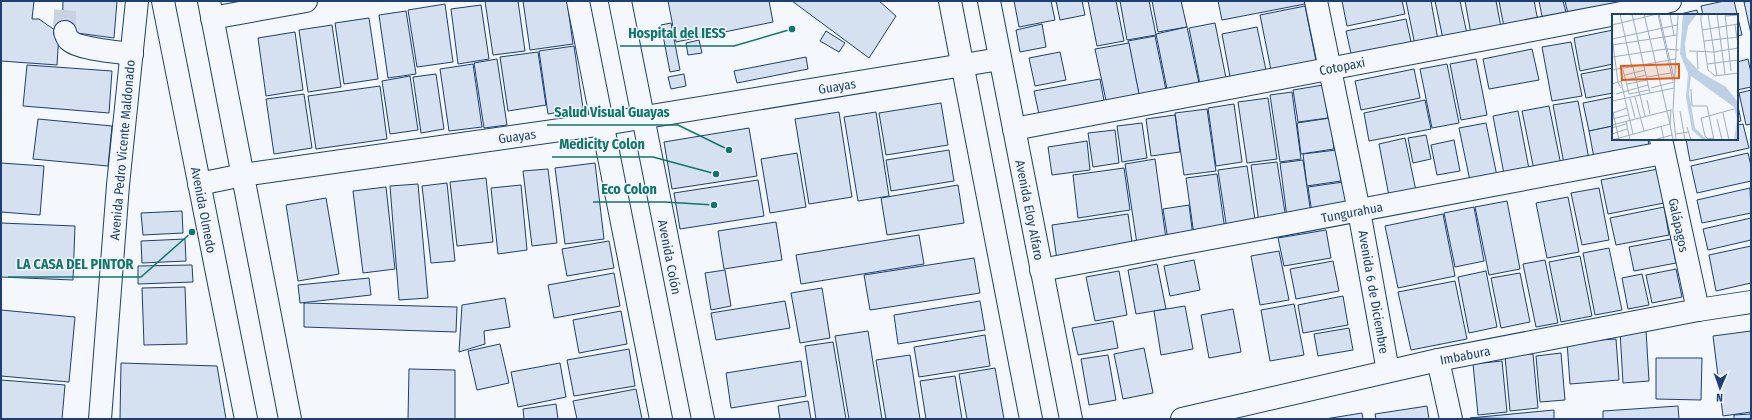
<svg xmlns="http://www.w3.org/2000/svg" width="1752" height="420" font-family="'Fira Sans Condensed',sans-serif">
	<rect width="100%" height="100%" fill="#f4f7fb"/>
	<g fill="#d5e0f0" stroke="#1d3f73">
		<path d="M1 1H34L32 19H39L59 33 57 65 1 61Z"/>
		<path d="M63 1H117L114 38 62 31Z"/>
		<path d="M485 1H518L525 51 493 55Z"/>
		<path d="M523 1H567L573 44 530 50Z"/>
		<path d="M668 1H769L773 22 676 42Z"/>
		<path d="M792 1H879L896 16 869 58Z"/>
		<path d="M1014 1H1051L1055 20 1019 27Z"/>
		<path d="M1056 1H1082L1085 15 1060 20Z"/>
		<path d="M1088 1H1116L1124 41 1097 46Z"/>
		<path d="M1120 1H1149L1156 35 1127 40Z"/>
		<path d="M1152 1H1181L1187 27 1158 32Z"/>
		<path d="M1218 1H1304L1305 4 1222 20Z"/>
		<path d="M1342 1H1402L1405 14 1347 26Z"/>
		<path d="M1406 1H1431L1438 40 1415 45Z"/>
		<path d="M1435 1H1460L1467 34 1443 39Z"/>
		<path d="M1465 1H1496L1501 27 1471 34Z"/>
		<path d="M1499 1H1534L1538 21 1504 27Z"/>
		<path d="M1539 1H1563L1567 16 1543 21Z"/>
		<path d="M1565 1H1620V3L1568 14Z"/>
		<path d="M1724 1H1734L1742 35 1737 36V15H1703L1701 6Z"/>
		<path d="M1751 1V34L1744 2Z"/>
		<path d="M445 4 453 62 417 67 408 10Z"/>
		<path d="M481 5 489 59 458 64 451 9Z"/>
		<path d="M1305 6 1317 66 1272 75 1260 15Z"/>
		<path d="M1697 10 1698 15H1676Z"/>
		<path d="M406 11 416 74 388 78 379 15Z"/>
		<path d="M369 18 378 79 344 84 335 23Z"/>
		<path d="M1406 19 1412 46 1352 58 1346 31Z"/>
		<path d="M671 23 680 70 670 72 661 25Z"/>
		<path d="M1215 23 1227 83 1201 89 1189 28Z"/>
		<path d="M1042 24 1046 47 1020 52 1016 30Z"/>
		<path d="M332 25 341 87 308 92 299 30Z"/>
		<path d="M1187 27 1200 88 1168 94 1156 34Z"/>
		<path d="M1257 27 1267 75 1231 82 1222 34Z"/>
		<path d="M1613 30V64L1580 71 1574 38Z"/>
		<path d="M826 31 845 43 839 52 820 41Z"/>
		<path d="M295 32 303 90 266 96 258 38Z"/>
		<path d="M1155 36 1167 95 1140 100 1128 41Z"/>
		<path d="M699 40 702 53 688 55 686 43Z"/>
		<path d="M1571 42 1582 96 1552 101 1542 47Z"/>
		<path d="M1129 43 1140 99 1107 105 1095 49Z"/>
		<path d="M574 46 583 108 548 114 539 51Z"/>
		<path d="M1532 49 1539 80 1489 89 1483 59Z"/>
		<path d="M538 52 546 105 508 111 500 57Z"/>
		<path d="M1060 52 1066 80 1035 86 1029 58Z"/>
		<path d="M806 57 808 69 737 83 734 71Z"/>
		<path d="M497 59 507 125 484 128 474 63Z"/>
		<path d="M1476 59 1487 115 1461 120 1450 64Z"/>
		<path d="M1748 59 1751 73V87L1737 90V62Z"/>
		<path d="M473 64 482 127 449 131 440 69Z"/>
		<path d="M1447 64 1459 123 1432 128 1420 69Z"/>
		<path d="M27 65 112 71 109 113 23 106Z"/>
		<path d="M1613 68V93L1586 98 1581 74Z"/>
		<path d="M1414 69 1420 98 1361 110 1355 81Z"/>
		<path d="M436 74 444 129 421 133 413 77Z"/>
		<path d="M684 74 686 86 671 89 668 77Z"/>
		<path d="M410 76 418 130 390 134 382 81Z"/>
		<path d="M1100 79 1105 106 1040 119 1034 91Z"/>
		<path d="M1323 85 1328 118 1298 122 1293 90Z"/>
		<path d="M380 86 387 139 316 149 308 96Z"/>
		<path d="M1751 90V124L1746 125 1739 93Z"/>
		<path d="M1292 92 1301 159 1280 162 1270 95Z"/>
		<path d="M304 94 312 148 274 154 266 99Z"/>
		<path d="M1613 97V126L1589 131 1583 103Z"/>
		<path d="M1268 98 1277 159 1247 163 1238 102Z"/>
		<path d="M1425 100 1431 129 1369 141 1364 113Z"/>
		<path d="M1578 101 1589 159 1564 164 1553 105Z"/>
		<path d="M1737 101 1741 121 1737 122Z"/>
		<path d="M941 103 948 145 886 155 879 113Z"/>
		<path d="M1234 104 1242 162 1216 166 1208 108Z"/>
		<path d="M1549 106 1561 165 1534 170 1522 111Z"/>
		<path d="M1207 109 1216 171 1184 175 1175 113Z"/>
		<path d="M1518 111 1529 169 1504 174 1493 116Z"/>
		<path d="M839 112 852 197 809 204 795 119Z"/>
		<path d="M876 112 889 196 858 201 844 117Z"/>
		<path d="M1175 115 1180 152 1151 156 1146 119Z"/>
		<path d="M1330 118 1334 149 1301 154 1297 123Z"/>
		<path d="M38 119 112 126 108 166 33 159Z"/>
		<path d="M1142 123 1147 158 1122 162 1117 126Z"/>
		<path d="M1486 123 1497 176 1470 181 1459 128Z"/>
		<path d="M1743 124 1749 148 1690 161 1686 139H1737V125Z"/>
		<path d="M1613 126V139H1648L1649 147 1594 158 1589 131Z"/>
		<path d="M749 128 757 176 672 189 664 142Z"/>
		<path d="M1115 130 1119 163 1093 167 1088 133Z"/>
		<path d="M1426 135 1431 159 1413 163 1408 138Z"/>
		<path d="M1405 138 1416 191 1389 196 1379 144Z"/>
		<path d="M1454 140 1460 171 1437 175 1431 145Z"/>
		<path d="M1087 141 1090 170 1052 175 1048 147Z"/>
		<path d="M949 150 954 181 891 191 886 160Z"/>
		<path d="M1336 150 1341 181 1307 186 1303 154Z"/>
		<path d="M797 153 806 207 770 213 761 159Z"/>
		<path d="M1748 153 1751 166V181L1697 193 1691 166Z"/>
		<path d="M1155 159 1166 239 1137 244 1125 164Z"/>
		<path d="M1303 160 1311 214 1287 217 1280 163Z"/>
		<path d="M1277 162 1286 219 1259 223 1251 165Z"/>
		<path d="M1 163 44 166 40 215 1 212Z"/>
		<path d="M595 163 604 239 565 244 555 168Z"/>
		<path d="M1247 166 1256 226 1227 230 1218 170Z"/>
		<path d="M1124 168 1130 210 1078 218 1073 175Z"/>
		<path d="M548 169 557 243 532 246 523 171Z"/>
		<path d="M1658 169 1664 203 1608 214 1601 180Z"/>
		<path d="M1217 174 1225 230 1194 235 1186 178Z"/>
		<path d="M486 178 493 242 457 246 450 182Z"/>
		<path d="M758 180 764 216 680 229 674 193Z"/>
		<path d="M1343 182 1347 208 1312 213 1308 187Z"/>
		<path d="M447 183 455 261 431 263 422 186Z"/>
		<path d="M418 184 428 298 399 300 390 186Z"/>
		<path d="M521 185 527 250 498 254 491 188Z"/>
		<path d="M958 185 964 223 887 235 881 198Z"/>
		<path d="M386 187 395 269 363 273 353 191Z"/>
		<path d="M1599 188 1609 240 1582 245 1571 193Z"/>
		<path d="M1750 188 1751 213 1702 223 1697 200Z"/>
		<path d="M1568 197 1579 252 1547 258 1536 203Z"/>
		<path d="M326 198 339 274 298 281 286 205Z"/>
		<path d="M1507 201 1520 269 1489 275 1475 207Z"/>
		<path d="M1189 205 1193 236 1168 240 1163 209Z"/>
		<path d="M1474 207 1484 261 1455 267 1444 213Z"/>
		<path d="M1664 207 1669 235 1616 245 1610 218Z"/>
		<path d="M182 211 183 233 143 235 141 213Z"/>
		<path d="M1128 214 1133 249 1057 260 1052 225Z"/>
		<path d="M1443 214 1455 276 1398 288 1385 226Z"/>
		<path d="M1751 218V240L1708 250 1703 229Z"/>
		<path d="M776 222 782 260 724 269 718 231Z"/>
		<path d="M1 223 75 226 73 280 1 277Z"/>
		<path d="M1326 230 1331 258 1284 266 1278 238Z"/>
		<path d="M919 235 924 264 801 284 796 255Z"/>
		<path d="M185 239 186 261 142 263 141 241Z"/>
		<path d="M1671 239 1676 263 1634 271 1629 247Z"/>
		<path d="M609 241 614 268 567 276 562 249Z"/>
		<path d="M1751 246V283L1716 291 1709 255Z"/>
		<path d="M1609 248 1622 310 1595 315 1583 253Z"/>
		<path d="M1279 251 1289 300 1260 305 1251 256Z"/>
		<path d="M1580 256 1592 316 1561 322 1549 262Z"/>
		<path d="M974 258 980 293 870 310 864 275Z"/>
		<path d="M1194 260 1200 290 1170 296 1164 266Z"/>
		<path d="M1545 260 1558 323 1536 327 1523 264Z"/>
		<path d="M1333 261 1339 291 1296 299 1290 269Z"/>
		<path d="M1157 264 1166 309 1136 314 1128 270Z"/>
		<path d="M192 265 193 282 138 284V266Z"/>
		<path d="M1676 269 1682 297 1652 303 1646 275Z"/>
		<path d="M725 270 731 306 711 310 705 273Z"/>
		<path d="M1119 271 1127 315 1095 321 1086 277Z"/>
		<path d="M1486 271 1497 327 1469 333 1458 277Z"/>
		<path d="M614 273 620 306 554 318 548 285Z"/>
		<path d="M1520 273 1530 322 1501 328 1491 278Z"/>
		<path d="M1642 274 1649 305 1628 309 1622 278Z"/>
		<path d="M369 278 371 295 300 303 298 285Z"/>
		<path d="M1455 281 1467 339 1411 350 1398 292Z"/>
		<path d="M185 287 187 344 144 345 142 288Z"/>
		<path d="M822 288 830 338 800 343 791 293Z"/>
		<path d="M1343 296 1348 325 1303 333 1298 305Z"/>
		<path d="M505 298 510 327 484 331 485 344 459 352 462 305Z"/>
		<path d="M785 301 790 328 716 340 711 313Z"/>
		<path d="M980 301 985 330 898 344 894 315Z"/>
		<path d="M304 303 457 307 456 332 304 327Z"/>
		<path d="M1294 304 1304 355 1270 361 1261 310Z"/>
		<path d="M1185 306 1193 349 1161 355 1154 311Z"/>
		<path d="M1233 309 1241 352 1209 358 1201 315Z"/>
		<path d="M1 310 75 317 69 382 1 376Z"/>
		<path d="M621 311 627 344 579 353 573 320Z"/>
		<path d="M1113 321 1118 348 1078 355 1072 328Z"/>
		<path d="M1349 328 1353 350 1318 356 1314 334Z"/>
		<path d="M1646 330 1649 381 1623 383 1620 331Z"/>
		<path d="M868 331 882 419H849L835 336Z"/>
		<path d="M1751 331V412L1723 416 1713 336Z"/>
		<path d="M985 335 990 366 919 377 914 347Z"/>
		<path d="M1616 339 1619 380 1570 384 1567 342Z"/>
		<path d="M833 342 846 419H816L805 346Z"/>
		<path d="M500 344 509 383 477 390 468 351Z"/>
		<path d="M1144 348 1153 393 1123 399 1114 354Z"/>
		<path d="M629 349 635 386 574 396 567 360Z"/>
		<path d="M1561 353 1565 400 1540 402 1536 356Z"/>
		<path d="M1533 354 1538 408 1510 411 1505 356Z"/>
		<path d="M910 355 920 419H886L876 360Z"/>
		<path d="M1108 355 1116 400 1089 405 1081 359Z"/>
		<path d="M1656 358H1702L1701 400 1656 399Z"/>
		<path d="M801 361 806 396 731 408 726 373Z"/>
		<path d="M1502 361 1507 412 1478 415 1473 364Z"/>
		<path d="M121 363 217 366 226 419H120Z"/>
		<path d="M560 363 566 397 518 407 511 372Z"/>
		<path d="M995 368 1004 419H967L959 374Z"/>
		<path d="M409 369 455 370V419H408Z"/>
		<path d="M955 376 962 419H926L920 381Z"/>
		<path d="M1 380 65 385 62 419H1Z"/>
		<path d="M636 389 642 419H577L573 401Z"/>
		<path d="M808 401 811 419H780L778 406Z"/>
		<path d="M556 404 558 419H524L523 409Z"/>
		<path d="M1427 406 1429 419H1376L1375 414Z"/>
		<path d="M1678 406 1679 419H1603V411Z"/>
		<path d="M1554 410V419L1470 418Z"/>
		<path d="M1362 413 1363 419H1325Z"/>
		<path d="M1751 414V419H1734V415Z"/>
	</g>
	<g fill="none" stroke-linecap="round" stroke-linejoin="round">
		<path stroke="#c9d2e0" stroke-width="22" stroke-dasharray="22 11" stroke-linecap="butt" d="M65 32 64 26 66 1"/>
		<g stroke="#1d3f73" stroke-width="24">
			<g id="minor">
				<path d="M163 1 246 419"/>
				<path d="M209 1 290 419"/>
				<path d="M578 1 661 419"/>
				<path d="M620 1 703 419"/>
				<path d="M950 1 1031 419"/>
				<path d="M989 1 1071 419"/>
				<path d="M1316 1 1359 211 1388 371"/>
				<path d="M212 18 306 1"/>
				<path d="M65 32C66 35 67 38 69 40 78 49 118 52 132 54"/>
				<path d="M1014 129 1637 10 1670 1"/>
				<path d="M1661 139 1698 310"/>
				<path d="M199 184 243 175 603 124 1000 59"/>
				<path d="M1041 270 1663 153"/>
				<path d="M1438 360 1451 419"/>
				<path d="M1182 419 1438 360 1698 310 1751 302"/>
			</g>
		</g>
		<g stroke="#1d3f73" stroke-width="24">
			<path id="major" d="M100 419 118 185 137 1"/>
		</g>
		<use href="#minor" stroke="#f4f7fb" stroke-width="22"/>
		<use href="#major" stroke="#f4f7fb" stroke-width="22"/>
	</g>
	<g text-anchor="middle" stroke-width="3" stroke-linejoin="round" paint-order="stroke">
		<g font-size="13" fill="#1d3f73" stroke="#f4f7fb">
			<text transform="translate(1342 66) rotate(-11)" y="5">Cotopaxi</text>
			<text transform="translate(837 86) rotate(-9)" y="5">Guayas</text>
			<text transform="translate(517 136) rotate(-8)" y="5">Guayas</text>
			<text transform="translate(122 150) rotate(-85)" y="5">Avenida Pedro Vicente Maldonado</text>
			<text transform="translate(204 210) rotate(79)" y="5">Avenida Olmedo</text>
			<text transform="translate(1030 210) rotate(79)" y="5">Avenida Eloy Alfaro</text>
			<text transform="translate(1352 212) rotate(-11)" y="5">Tungurahua</text>
			<text transform="translate(1679 225) rotate(78)" y="5">Galápagos</text>
			<text transform="translate(670 257) rotate(79)" y="5">Avenida Colón</text>
			<text transform="translate(1374 292) rotate(80)" y="5">Avenida 6 de Diciembre</text>
			<text transform="translate(1465 355) rotate(-11)" y="5">Imbabura</text>
		</g>
	</g>
	<g transform="translate(1612 14)">
		<rect width="126" height="126" fill="#f4f7fb"/>
		<path d="M71 0H85L76 12 73 30 74 43 88 58 114 73 126 88V126H122L125 105 122 93 79 62 77 79 83 114 95 126H91L80 116 74 83 76 59 68 40Z" fill="#bed0e5"/>
		<path fill="none" stroke="#9eadc5" stroke-width="1" d="M8 0 20 54M20 0 38 79M46 0 61 67M47 0 62 64M58 0 62 21M94 0 89 1V7L96 56 103 62 126 59M96 0 102 38 126 34M105 0 113 60M113 0 119 57M113 2 126 1M0 11 45 0M123 11 126 30M90 16 126 10M0 23 6 68 34 61M0 25 65 11M92 27 126 23M0 31 65 21M77 37 102 38 103 49 126 46M85 38 86 55M0 43 54 35 67 36M95 50 103 49 105 62M21 53 33 102M0 56 64 45M11 56 17 80 37 76M13 61 33 56M35 63 59 59M9 67 21 120M0 70 6 68 9 74M15 70 35 66M39 74 62 68M79 75 80 92H95L102 126M4 80 36 71M23 83 32 117M18 84 23 104M35 86 38 100M0 87 62 74M0 94 7 126M59 95 58 110 61 126M68 97 73 126M1 99 15 94M111 99 117 126M0 105 16 101M105 105 110 126M14 107 18 126M0 111 59 96M49 112 52 126M75 113 79 126M0 114 14 110M0 120 15 115M64 120 76 118M102 124 96 125 93 122 89 104 122 95M0 126 58 110 32 0M42 126 60 121M64 126 61 97 66 0"/>
		<path fill="#e8590c" fill-opacity="0.15" stroke="#e8590c" stroke-width="2" d="M67 50V64L10 66 9 52Z"/>
		<rect width="126" height="126" fill="none" stroke="#1d3f73" stroke-width="2"/>
	</g>
	<path fill="none" stroke="#0f766e" stroke-width="1.5" d="M792 29L734 46H620M729 150L678 125H547M716 174L653 157H552M714 205L665 202H593M192 232L141 277H8"/>
	<g fill="#0f766e" stroke="#f4f7fb" stroke-width="1.5">
		<circle cx="792" cy="29" r="4"/>
		<circle cx="729" cy="150" r="4"/>
		<circle cx="716" cy="174" r="4"/>
		<circle cx="714" cy="205" r="4"/>
		<circle cx="192" cy="232" r="4"/>
	</g>
	<g font-size="14" text-anchor="middle" font-weight="bold" fill="#0f766e" stroke="#f4f7fb" stroke-width="3" stroke-linejoin="round" paint-order="stroke">
		<text x="677" y="38">Hospital del IESS</text>
		<text x="612" y="117">Salud Visual Guayas</text>
		<text x="602" y="149">Medicity Colon</text>
		<text x="629" y="194">Eco Colon</text>
		<text x="75" y="269">LA CASA DEL PINTOR</text>
	</g>
	<rect width="1752" height="420" fill="none" stroke="#1d3f73" stroke-width="4"/>
	<g transform="translate(1720 388) rotate(182)" stroke="#f4f7fb" stroke-width="3" paint-order="stroke">
	<path d="M0-3L7 15L0 10L-7 15Z" fill="#1d3f73"/>
	<text y="-6" font-size="11" font-weight="bold" text-anchor="middle" fill="#1d3f73">N</text>
	</g>
</svg>
